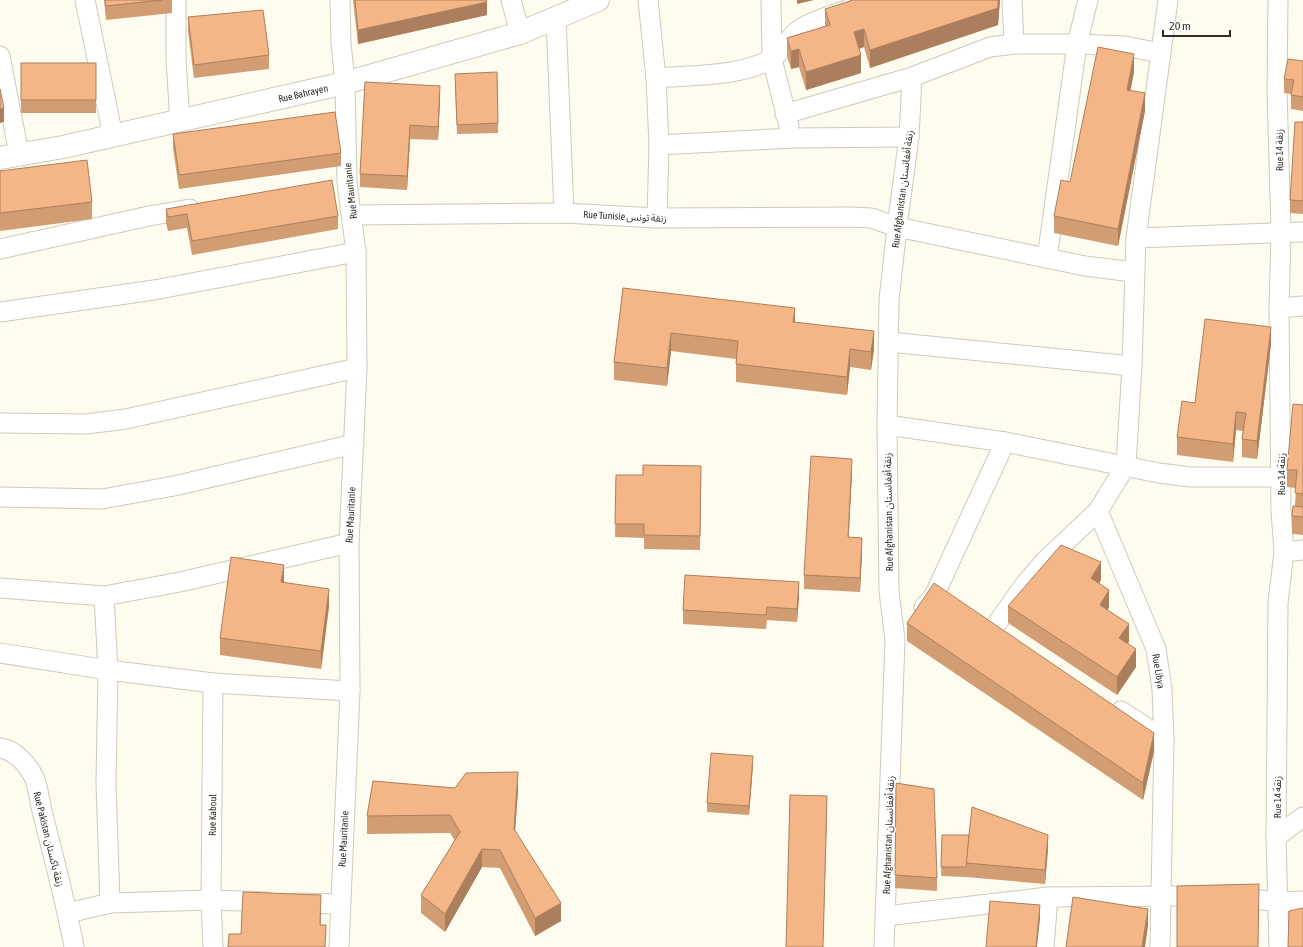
<svg xmlns="http://www.w3.org/2000/svg" width="1303" height="947" font-family="'Asap Condensed','Noto Sans Arabic',sans-serif">
	<rect width="100%" height="100%" fill="#fefbef"/>
	<g fill="none" stroke-linecap="round" stroke-linejoin="round">
		<g stroke="#cecabb" stroke-width="21">
			<g id="minor">
				<path d="M85 0 113 136"/>
				<path d="M176 0V59L180 122"/>
				<path d="M511 0 520 33"/>
				<path d="M648 0 656 78 659 145 657 218"/>
				<path d="M771 0 772 59 789 126"/>
				<path d="M1012 0 1014 44"/>
				<path d="M1278 0 1277 89 1281 231 1279 308 1281 511 1284 552 1278 603 1276 837 1279 947"/>
				<path d="M556 18 564 213"/>
				<path d="M0 56 19 154"/>
				<path d="M656 78C694 75 736 77 770 60 779 56 789 36 800 29 817 18 856 7 877 0"/>
				<path d="M785 114 912 77 990 47 1014 44H1077L1125 46 1160 53"/>
				<path d="M659 145 793 138 909 137"/>
				<path d="M352 215 564 213 657 218 851 217 871 218 897 227 1085 266 1133 272"/>
				<path d="M1136 238 1303 232"/>
				<path d="M0 249 149 216 190 209"/>
				<path d="M1047 258 1077 44 1088 0"/>
				<path d="M1279 308 1303 306"/>
				<path d="M0 312 154 290 356 252"/>
				<path d="M889 342 1132 366"/>
				<path d="M0 423 86 424 126 419 357 368"/>
				<path d="M887 425 1005 442 1159 473 1190 477H1281"/>
				<path d="M0 497 102 499 174 486 354 444"/>
				<path d="M1098 511 1156 649 1162 689 1164 739 1160 947"/>
				<path d="M1284 552 1303 550"/>
				<path d="M0 588 104 596 180 582 349 543"/>
				<path d="M104 596 108 670 106 783 110 903"/>
				<path d="M924 607 934 596 1005 442"/>
				<path d="M993 629 1026 583 1046 560 1098 511 1126 465 1132 366 1136 238 1168 0"/>
				<path d="M0 653 108 670 213 683 350 691"/>
				<path d="M1121 711 1164 739"/>
				<path d="M0 748C15 750 27 764 34 777 38 785 40 805 43 815 54 859 66 903 74 947"/>
				<path d="M1276 837 1303 817"/>
				<path d="M1233 897 1279 902 1303 901"/>
				<path d="M296 903 340 904"/>
				<path d="M68 913 110 903 211 900 267 902"/>
				<path d="M886 916 1048 897 1174 896"/>
				<path d="M213 947 211 900 213 683"/>
				<path d="M339 947 350 691 349 543 357 368 356 252 347 183 345 83 341 43 340 0"/>
				<path d="M884 947 895 640 889 591 887 425 889 300 897 227 909 137 912 77"/>
				<path d="M1044 947 1048 897"/>
			</g>
		</g>
		<g stroke="#cecabb" stroke-width="24">
			<path id="tertiary" d="M0 158 63 147 345 83 520 33 598 0"/>
		</g>
		<use href="#minor" stroke="#fff" stroke-width="19"/>
		<use href="#tertiary" stroke="#fff" stroke-width="22"/>
	</g>
	<g fill="#d29d73">
		<path d="M104 0H172V13L106 20Z"/>
		<path d="M353 0H486L487 15 358 44Z"/>
		<path d="M853 0H1000L998 25 870 68 864 47 859 49 861 73 806 90 799 67 791 69 787 56V38L825 26V9Z"/>
		<path d="M188 17 269 55V69L194 78 188 31Z"/>
		<path d="M1303 61V111L1291 109V94L1284 93V79Z"/>
		<rect x="21" y="63" width="75" height="50"/>
		<path d="M1134 72 1130 91 1145 111 1118 246 1054 233V216L1070 182Z"/>
		<path d="M365 82 440 100 438 140 410 139 407 190 360 187V174Z"/>
		<path d="M455 83 498 123V133L457 134Z"/>
		<path d="M1303 122V214L1290 213V200Z"/>
		<path d="M173 134 341 153V166L179 189 173 148Z"/>
		<path d="M0 171 92 202V219L0 231Z"/>
		<path d="M166 209 338 216V229L192 255 187 228 168 231 166 223Z"/>
		<path d="M623 288 795 322 874 349 871 370 850 367 847 395 736 382V359L671 351 667 386 614 380V362Z"/>
		<path d="M1271 344 1257 459 1242 457V439L1243 431 1236 430 1233 462 1177 455V437L1195 403Z"/>
		<path d="M1303 405V535L1292 534V516L1295 506 1296 488 1287 487V470Z"/>
		<path d="M852 473 848 537 862 552 860 592 804 589V575Z"/>
		<path d="M616 475H643L701 479 700 550 644 549V538L615 537Z"/>
		<path d="M1101 580 1099 583 1109 607 1108 610 1129 642 1127 644 1136 667 1117 695 1008 623V606Z"/>
		<path d="M284 583 329 606 321 669 220 655V638Z"/>
		<path d="M799 596 797 622 767 620 766 629 683 624V610Z"/>
		<path d="M907 623 1154 751 1143 800 907 641Z"/>
		<path d="M753 765 749 815 707 812V803Z"/>
		<path d="M896 783 937 878V891L895 888Z"/>
		<path d="M455 788 518 790 515 831 561 921 535 936 500 868 482 867 445 932 421 913V895L455 841 450 833 367 834V816Z"/>
		<path d="M942 835 1048 849 1045 884 966 877 941 876Z"/>
	</g>
	<g fill="#ab7f5e">
		<path d="M797 0H814L797 4Z"/>
		<path d="M998 0H1000L998 25 870 68V50Z"/>
		<path d="M487 2V15L358 44V30Z"/>
		<path d="M864 29V47L854 50V32Z"/>
		<path d="M799 49V67L791 69V51Z"/>
		<path d="M1134 54V72L1127 108V90Z"/>
		<path d="M861 55V73L806 90V72Z"/>
		<path d="M440 86V100L438 140V127Z"/>
		<path d="M1145 93V111L1118 246V229Z"/>
		<path d="M4 108V122L0 123V109Z"/>
		<path d="M410 125V139L407 190V176Z"/>
		<path d="M795 308V326L793 322Z"/>
		<path d="M1271 327V344L1257 459V441Z"/>
		<path d="M874 331V349L871 370V352Z"/>
		<path d="M671 333V351L667 386V368Z"/>
		<path d="M850 349V367L847 395V377Z"/>
		<path d="M1236 412V430L1233 462V444Z"/>
		<path d="M852 459V473L848 551V537Z"/>
		<path d="M862 538V552L860 592V578Z"/>
		<path d="M1101 562V580L1091 595V578Z"/>
		<path d="M284 565V582L281 600V582Z"/>
		<path d="M799 582V596L797 622V609Z"/>
		<path d="M329 589V606L321 669V651Z"/>
		<path d="M1109 590V607L1100 622V605Z"/>
		<path d="M1129 624V642L1119 656V638Z"/>
		<path d="M1136 649V667L1117 695V677Z"/>
		<path d="M1154 733V751L1143 800V783Z"/>
		<path d="M753 756V765L749 815V806Z"/>
		<path d="M518 772V790L514 847V829Z"/>
		<path d="M827 796V814L823 947Z"/>
		<path d="M1048 835V849L1045 884V870Z"/>
		<path d="M482 849V867L445 932V914Z"/>
		<path d="M321 895V913L320 943V925Z"/>
		<path d="M561 903V921L535 936V918Z"/>
		<path d="M1040 905V919L1037 947H1036Z"/>
		<path d="M1148 909V926L1145 947H1142Z"/>
	</g>
	<g fill="#f4b686" stroke="#ab7f5e">
		<path d="M105 0H162L106 6Z"/>
		<path d="M355 0H486L487 2 358 30Z"/>
		<path d="M853 0H998V8L870 50 864 29 854 32 861 55 806 72 799 49 791 51 787 38 830 25 825 9Z"/>
		<path d="M263 10 269 55 194 65 188 17Z"/>
		<path d="M1098 47 1134 54 1127 90 1145 93 1118 229 1054 216 1061 180 1070 182Z"/>
		<path d="M1288 59 1303 61V97L1291 95 1294 80 1284 79Z"/>
		<rect x="21" y="63" width="75" height="37"/>
		<path d="M497 72 498 123 457 125 455 74Z"/>
		<path d="M365 82 440 86 438 127 410 125 407 176 360 174Z"/>
		<path d="M0 89 4 108 0 109Z"/>
		<path d="M335 112 341 153 179 175 173 134Z"/>
		<path d="M1295 122H1303V201L1290 200Z"/>
		<path d="M87 160 92 202 0 213V171Z"/>
		<path d="M332 180 338 216 192 241 187 214 168 217 166 209Z"/>
		<path d="M623 288 795 308 793 322 874 331 871 352 850 349 847 377 736 364 738 341 671 333 667 368 614 362Z"/>
		<path d="M1205 319 1271 327 1257 441 1242 439 1246 413 1236 412 1233 444 1177 437 1182 401 1195 403Z"/>
		<path d="M1293 404 1303 405V494L1295 493 1297 470H1287Z"/>
		<path d="M811 456 852 459 848 537 862 538 860 578 804 575Z"/>
		<path d="M643 465 701 466 700 536 644 535V524H615L616 475H643Z"/>
		<path d="M1293 506 1303 507V517L1292 516Z"/>
		<path d="M1061 545 1101 562 1091 578 1109 590 1100 605 1129 624 1119 638 1136 649 1117 677 1008 606Z"/>
		<path d="M231 557 284 565 281 582 329 589 321 651 220 638Z"/>
		<path d="M685 575 799 582 797 609 767 607 766 615 683 610Z"/>
		<path d="M934 583 1154 733 1143 783 907 623Z"/>
		<path d="M711 753 753 756 749 806 707 803Z"/>
		<path d="M518 772 514 829 561 903 535 918 500 850 482 849 445 914 421 895 460 832 450 815 367 816 373 781 455 788 466 773Z"/>
		<path d="M896 783 934 789 937 878 895 875Z"/>
		<path d="M790 795 827 796 823 947H786Z"/>
		<path d="M972 807 1048 835 1045 870 966 863Z"/>
		<path d="M942 835H969L966 867H941Z"/>
		<path d="M1259 884 1258 947H1177V886Z"/>
		<path d="M243 892 321 895 320 925H326L325 947H228L229 934H241Z"/>
		<path d="M1073 897 1148 909 1142 947H1066Z"/>
		<path d="M990 901 1040 905 1036 947H986Z"/>
		<path d="M1303 908V947H1288L1289 911Z"/>
	</g>
	<g text-anchor="middle" stroke-width="3" stroke-linejoin="round" paint-order="stroke">
		<g font-size="10" fill="#302e28" stroke="#fff">
			<text transform="translate(303 93) rotate(-13)" y="4">Rue Bahrayen</text>
			<text transform="translate(1279 150) rotate(-91)" y="4">Rue 14 زنقة</text>
			<text transform="translate(902 189) rotate(-83)" y="4">Rue Afghanistan زنقة أفغانستان</text>
			<text transform="translate(350 191) rotate(-96)" y="4">Rue Mauritanie</text>
			<text transform="translate(625 216) rotate(3)" y="4">Rue Tunisie زنقة تونس</text>
			<text transform="translate(1281 474) rotate(-90)" y="4">Rue 14 زنقة</text>
			<text transform="translate(888 512) rotate(-91)" y="4">Rue Afghanistan زنقة أفغانستان</text>
			<text transform="translate(350 515) rotate(-87)" y="4">Rue Mauritanie</text>
			<text transform="translate(1159 671) rotate(81)" y="4">Rue Libya</text>
			<text transform="translate(1277 797) rotate(-90)" y="4">Rue 14 زنقة</text>
			<text transform="translate(212 815) rotate(-89)" y="4">Rue Kaboul</text>
			<text transform="translate(888 835) rotate(-88)" y="4">Rue Afghanistan زنقة أفغانستان</text>
			<text transform="translate(49 839) rotate(76)" y="4">Rue Pakistan زنقة باكستان</text>
			<text transform="translate(343 839) rotate(-87)" y="4">Rue Mauritanie</text>
		</g>
	</g>
	<path d="M1163 30v6h67v-6" fill="none" stroke="#302e28" stroke-width="2"/>
	<text x="1169" y="30" font-size="12" fill="#302e28" stroke="#ffffff" stroke-width="3" paint-order="stroke">20 m</text>
</svg>
